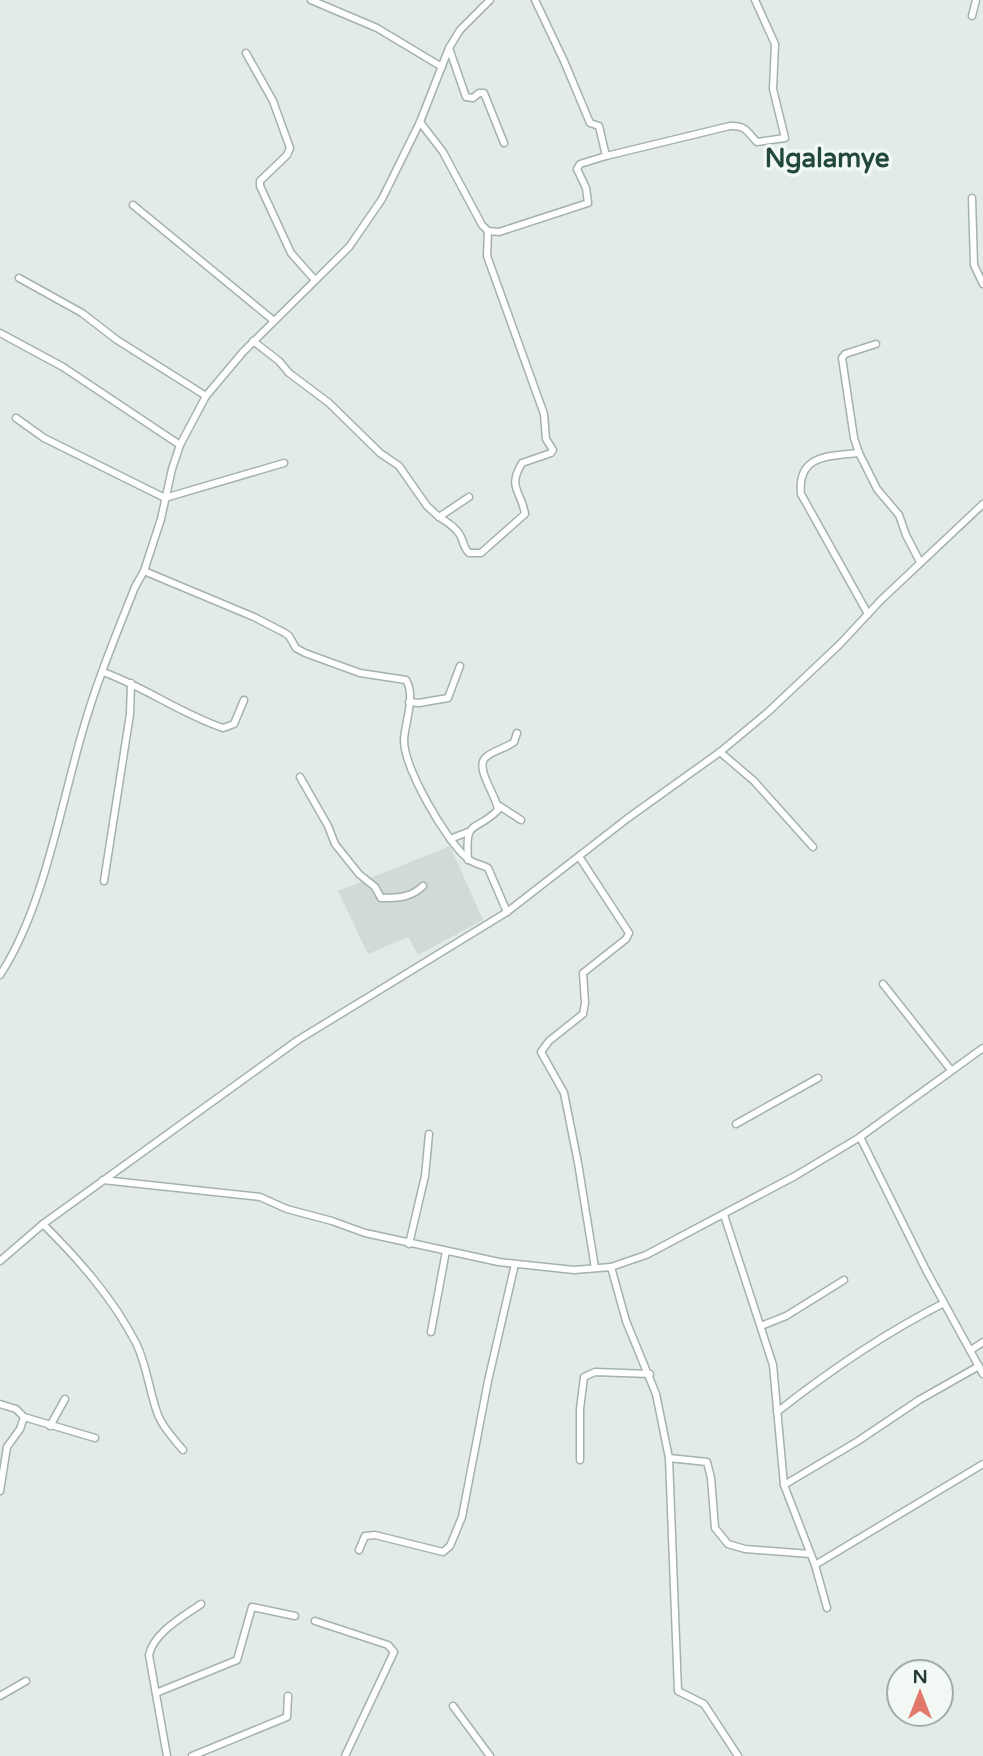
<svg xmlns="http://www.w3.org/2000/svg" width="983" height="1756" font-family="'Varela Round',sans-serif">
	<rect width="100%" height="100%" fill="#e2ebe6"/>
	<path fill="#d1dad5" d="M450 846 483 920 418 955 408 937 368 954 338 891Z"/>
	<g fill="none" stroke-linecap="round" stroke-linejoin="round">
		<g stroke="#a5b2ac" stroke-width="9">
			<g id="street">
				<path d="M311 0 377 28 442 67"/>
				<path d="M972 16 976 0"/>
				<path d="M449 48 466 97 473 98 479 93H484L504 143"/>
				<path d="M246 53 273 101 290 148 287 155 260 181V186L291 253 314 279"/>
				<path d="M420 122 443 152 482 225 488 231 487 256 544 414 546 439 553 450 551 453 522 463C507 488 521 490 525 514L481 553H469C463 547 464 543 461 537 457 528 447 522 439 517"/>
				<path d="M606 156 730 126C746 125 747 132 757 142L785 138 773 89 775 44 755 0"/>
				<path d="M972 198 974 265 983 284"/>
				<path d="M133 205 274 321"/>
				<path d="M488 231 499 232 588 203 586 188 577 169 580 164 606 156 599 126 590 123 564 61 535 0"/>
				<path d="M19 278 82 313 117 340 206 396"/>
				<path d="M0 333 63 367 180 445"/>
				<path d="M253 341 279 361 289 373 329 403 380 453 399 466 427 506 439 517 469 497"/>
				<path d="M16 418 44 438 165 498 284 463"/>
				<path d="M859 453 854 438 842 358 845 354 876 344"/>
				<path d="M144 571 254 617 285 633 289 636 296 648 305 653 360 673 406 680C416 696 405 722 404 740 404 768 446 841 468 859 474 864 481 864 488 868L507 912"/>
				<path d="M868 614 801 494C797 455 828 456 859 453L877 489 899 515 906 535 920 562"/>
				<path d="M103 672C145 687 181 714 223 728L234 724 244 700"/>
				<path d="M409 702 419 703 448 698 460 666"/>
				<path d="M720 752 754 781 813 847"/>
				<path d="M300 777 328 826 335 844 359 874 375 887 381 898C397 898 411 898 423 886"/>
				<path d="M498 805 521 820"/>
				<path d="M450 839 468 832"/>
				<path d="M580 858 629 933 626 939 583 973 585 1003 583 1014 549 1041 541 1052 564 1093 578 1163 595 1268"/>
				<path d="M468 860C465 817 474 834 498 810 497 796 475 769 485 758 493 750 505 749 514 742L517 733"/>
				<path d="M104 881 130 714 131 683"/>
				<path d="M0 975C43 910 60 809 82 733 96 683 116 635 135 587L144 571 161 519 172 469 180 445 206 396 243 352 349 247 382 199 420 122 449 48 460 30 490 0"/>
				<path d="M883 984 951 1070"/>
				<path d="M736 1124 818 1078"/>
				<path d="M860 1137 926 1270 983 1374"/>
				<path d="M103 1180 260 1197 287 1209 332 1221 365 1233 499 1262 574 1270 611 1267 646 1255 795 1176 860 1137 983 1048"/>
				<path d="M724 1215 773 1365 784 1485 815 1565 827 1608"/>
				<path d="M43 1224C79 1260 112 1297 136 1343 147 1365 149 1391 158 1415 163 1428 174 1439 183 1450"/>
				<path d="M409 1244 425 1176 429 1134"/>
				<path d="M0 1261 43 1224 298 1040 507 912 628 818 720 752 768 712 839 645 881 600 983 504"/>
				<path d="M611 1267 626 1321 656 1394 669 1458 678 1691 704 1704 738 1756"/>
				<path d="M761 1326 786 1316 844 1280"/>
				<path d="M431 1332 446 1251"/>
				<path d="M971 1350 983 1342"/>
				<path d="M0 1404 16 1409 24 1417 20 1429 7 1447 0 1491"/>
				<path d="M777 1412C829 1371 885 1333 944 1303"/>
				<path d="M24 1417 95 1438"/>
				<path d="M50 1426 65 1399"/>
				<path d="M669 1458 707 1462 711 1478 715 1528 728 1544 745 1549 810 1554"/>
				<path d="M580 1460V1409L584 1377 595 1372 650 1374"/>
				<path d="M784 1485 858 1441 919 1400 979 1366"/>
				<path d="M359 1550 365 1536 375 1535 443 1552 450 1546 462 1517 488 1381 515 1264"/>
				<path d="M815 1565 983 1464"/>
				<path d="M315 1621 388 1645 394 1652 345 1756"/>
				<path d="M156 1693 237 1660 252 1607 295 1616"/>
				<path d="M0 1696 26 1681"/>
				<path d="M453 1706 490 1756"/>
				<path d="M167 1756 149 1655C154 1632 183 1617 201 1604"/>
				<path d="M192 1756 287 1717 288 1696"/>
			</g>
		</g>
		<use href="#street" stroke="#fff" stroke-width="6"/>
	</g>
	<g text-anchor="middle" stroke-width="7" stroke-linejoin="round" paint-order="stroke">
		<g font-size="26" font-weight="bold" fill="#23493b" stroke="#f2f8f4">
			<text x="827" y="167">Ngalamye</text>
		</g>
	</g>
	<g transform="translate(920 1693)"><circle r="33" fill="#f2f8f4" stroke="#a0aca6" stroke-width="2"/>
	<path d="M0-5L12 26L0 18L-12 26Z" fill="#e17869"/>
	<text y="-10" font-size="19" font-weight="bold" text-anchor="middle" fill="#243a31">N</text>
	</g>
</svg>
